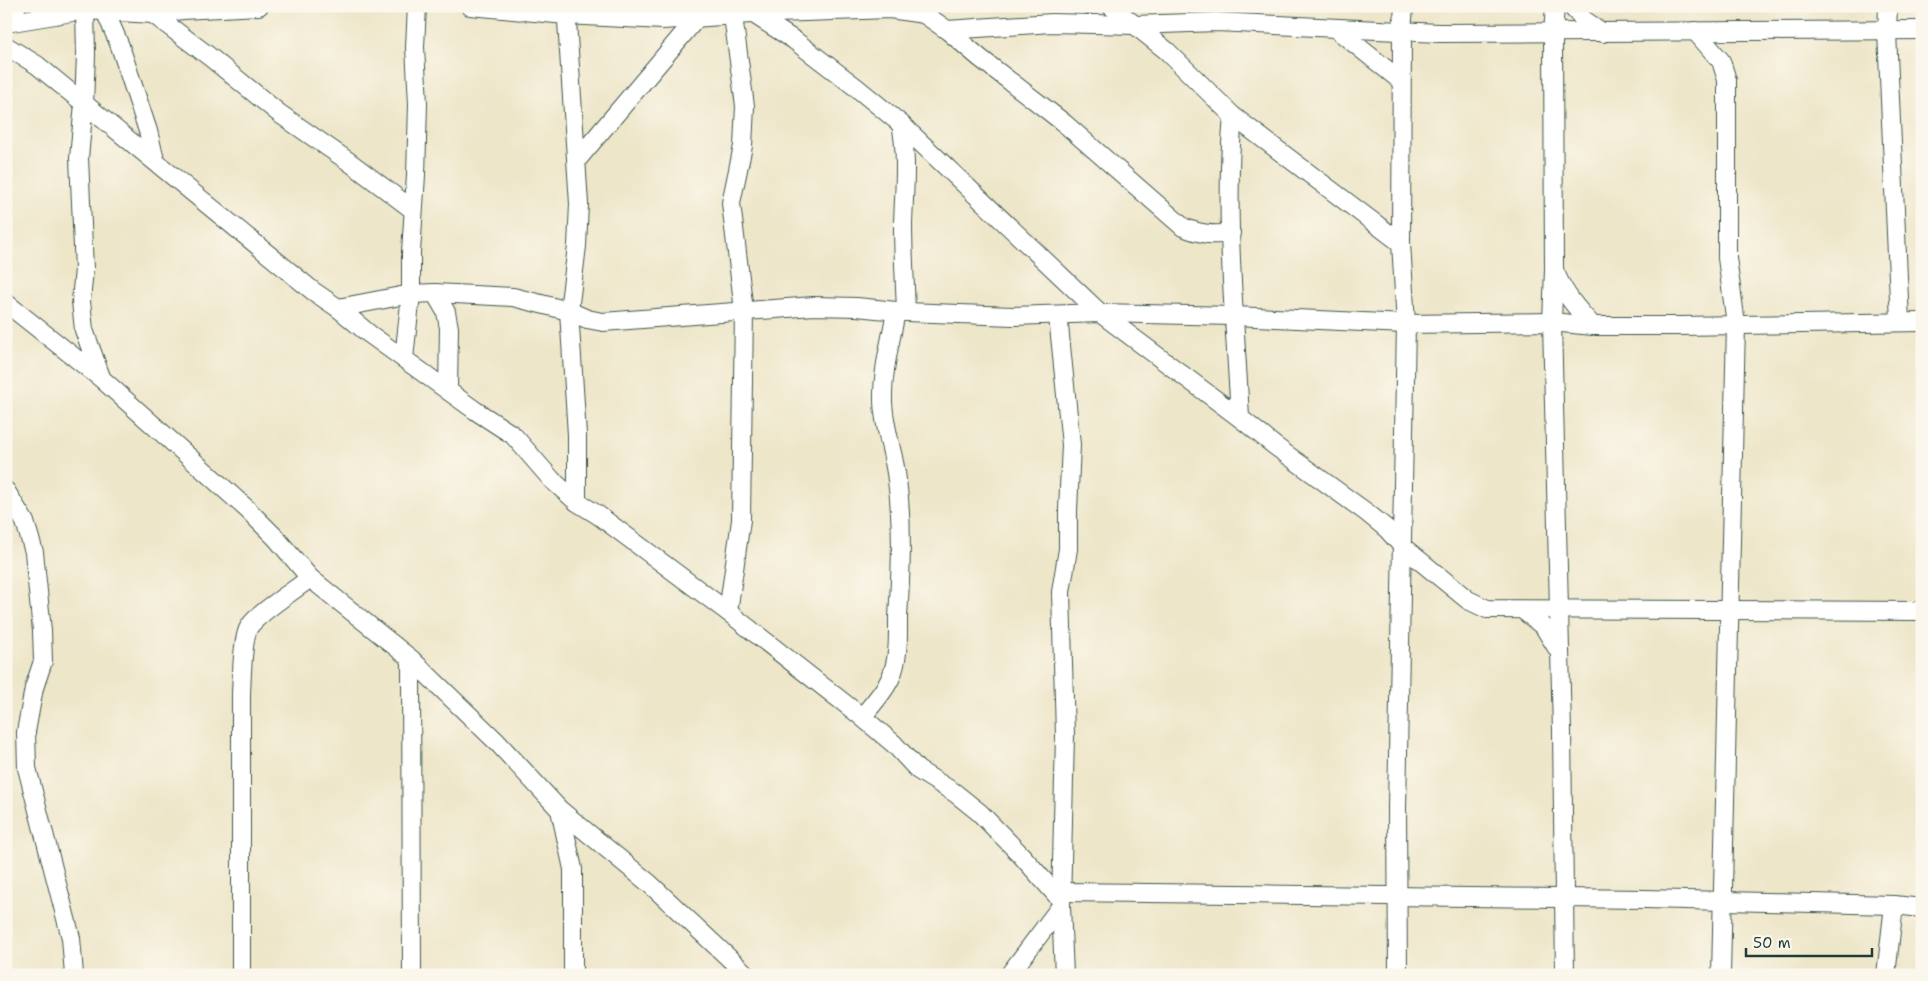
<svg xmlns="http://www.w3.org/2000/svg" width="1928" height="981" font-family="'Shantell Sans',sans-serif">
	<rect width="100%" height="100%" fill="#fbf7ec"/>
	<filter id="ink" filterUnits="userSpaceOnUse"><feTurbulence type="fractalNoise" baseFrequency=".02" numOctaves="2"/><feDisplacementMap in="SourceGraphic" scale="10" xChannelSelector="R" yChannelSelector="G"/><feConvolveMatrix kernelMatrix="1 2 1 2 8 2 1 2 1" color-interpolation-filters="sRGB"/></filter>
	<filter id="wash" filterUnits="userSpaceOnUse"><feTurbulence type="fractalNoise" baseFrequency=".0096" numOctaves="4" result="noise"/><feDisplacementMap in="SourceGraphic" scale="20" xChannelSelector="R" yChannelSelector="G"/><feGaussianBlur stdDeviation="1.12" result="paint"/><feColorMatrix in="noise" values="0 0 0 0 0 0 0 0 0 0 0 0 0 0 0 0 0 1.4 0 .05"/><feComposite in="paint" operator="in"/></filter>
	<g filter="url(#wash)">
		<rect width="100%" height="100%" fill="#eee6c9"/>
	</g>
	<g filter="url(#ink)">
		<g fill="none" stroke-linecap="round" stroke-linejoin="round">
			<g stroke="#3e564a" stroke-width="20">
				<g id="street">
					<path d="M84 6 85 10 86 55 84 103 79 158 84 269 81 301 84 330 101 377"/>
					<path d="M470 6 566 15 663 20 751 14 890 9 924 14 947 30 980 58 1064 123 1183 227C1200 234 1213 236 1231 233"/>
					<path d="M566 6 579 204 577 246 569 311 577 435V502"/>
					<path d="M741 6 794 40 857 88 901 124 1100 313 1240 418 1275 446 1366 512 1387 529 1403 547 1468 600 1487 609 1922 611"/>
					<path d="M1111 6 1167 51 1233 116 1401 243"/>
					<path d="M1555 6 1553 34 1554 270 1552 322 1562 732 1565 975"/>
					<path d="M1571 6 1584 20 1603 33"/>
					<path d="M1888 6 1887 32 1900 322"/>
					<path d="M105 11 120 46 148 131 155 160"/>
					<path d="M153 14 210 57 280 114 348 161 412 209"/>
					<path d="M6 21 17 6"/>
					<path d="M6 23 85 10 153 14 182 10 259 6"/>
					<path d="M1335 28 1401 81"/>
					<path d="M947 30 1052 23 1135 25 1216 22 1439 33 1922 30"/>
					<path d="M1695 31 1721 61 1727 80V258L1736 324 1721 975"/>
					<path d="M6 46 37 65 313 291 338 308 368 333 476 411 513 435 552 480 577 502 598 515 728 612 862 717 894 744 918 770 955 793 980 813 1021 855 1060 899"/>
					<path d="M1233 116C1224 214 1235 319 1240 418"/>
					<path d="M901 124C908 160 904 188 903 224 903 253 905 283 906 312"/>
					<path d="M577 160 701 13"/>
					<path d="M1555 272C1564 294 1577 309 1593 326"/>
					<path d="M435 293 446 312 449 328 448 390"/>
					<path d="M6 303 103 380 247 509 276 538 310 578 411 659 497 742 560 810 573 869V975"/>
					<path d="M338 308 411 294 435 293 513 297 569 311 587 319 603 322 814 306 857 307 906 312 1013 316 1100 313 1234 316 1406 324 1552 322 1593 326H1680L1922 322"/>
					<path d="M404 358 411 294V252L416 175 418 104 415 47 417 6"/>
					<path d="M6 491 25 522 34 552 42 631 43 661 34 688 26 732 27 768 71 938 74 975"/>
					<path d="M1523 610 1544 627 1560 653"/>
					<path d="M728 612 741 520 744 311 731 203 743 146 745 106 733 16"/>
					<path d="M411 659 412 975"/>
					<path d="M862 717C872 705 885 691 891 677 899 658 898 636 898 617 901 571 903 525 897 480 894 453 884 429 883 401 882 371 891 341 896 311"/>
					<path d="M560 810 650 884 747 975"/>
					<path d="M1061 892 1645 899 1894 905 1922 908"/>
					<path d="M1061 906 1064 975"/>
					<path d="M241 975V693C242 678 242 639 249 627 260 611 294 591 310 578"/>
					<path d="M1009 975 1061 906 1065 735 1061 592 1068 549V510L1071 445 1058 316"/>
					<path d="M1398 975 1397 808 1406 324 1401 243 1402 31 1404 6"/>
					<path d="M1886 975 1894 905"/>
				</g>
			</g>
			<use href="#street" stroke="#fff" stroke-width="18"/>
		</g>
	</g>
	<rect width="1928" height="981" fill="none" stroke="#fbf7ec" stroke-width="25"/>
	<path d="M1746 948v8h126v-8" fill="none" stroke="#1f3d34" stroke-width="2.5"/>
	<text x="1753" y="948" font-size="15" fill="#1f3d34" stroke="#fbf7ec" stroke-width="4" paint-order="stroke">50 m</text>
</svg>
